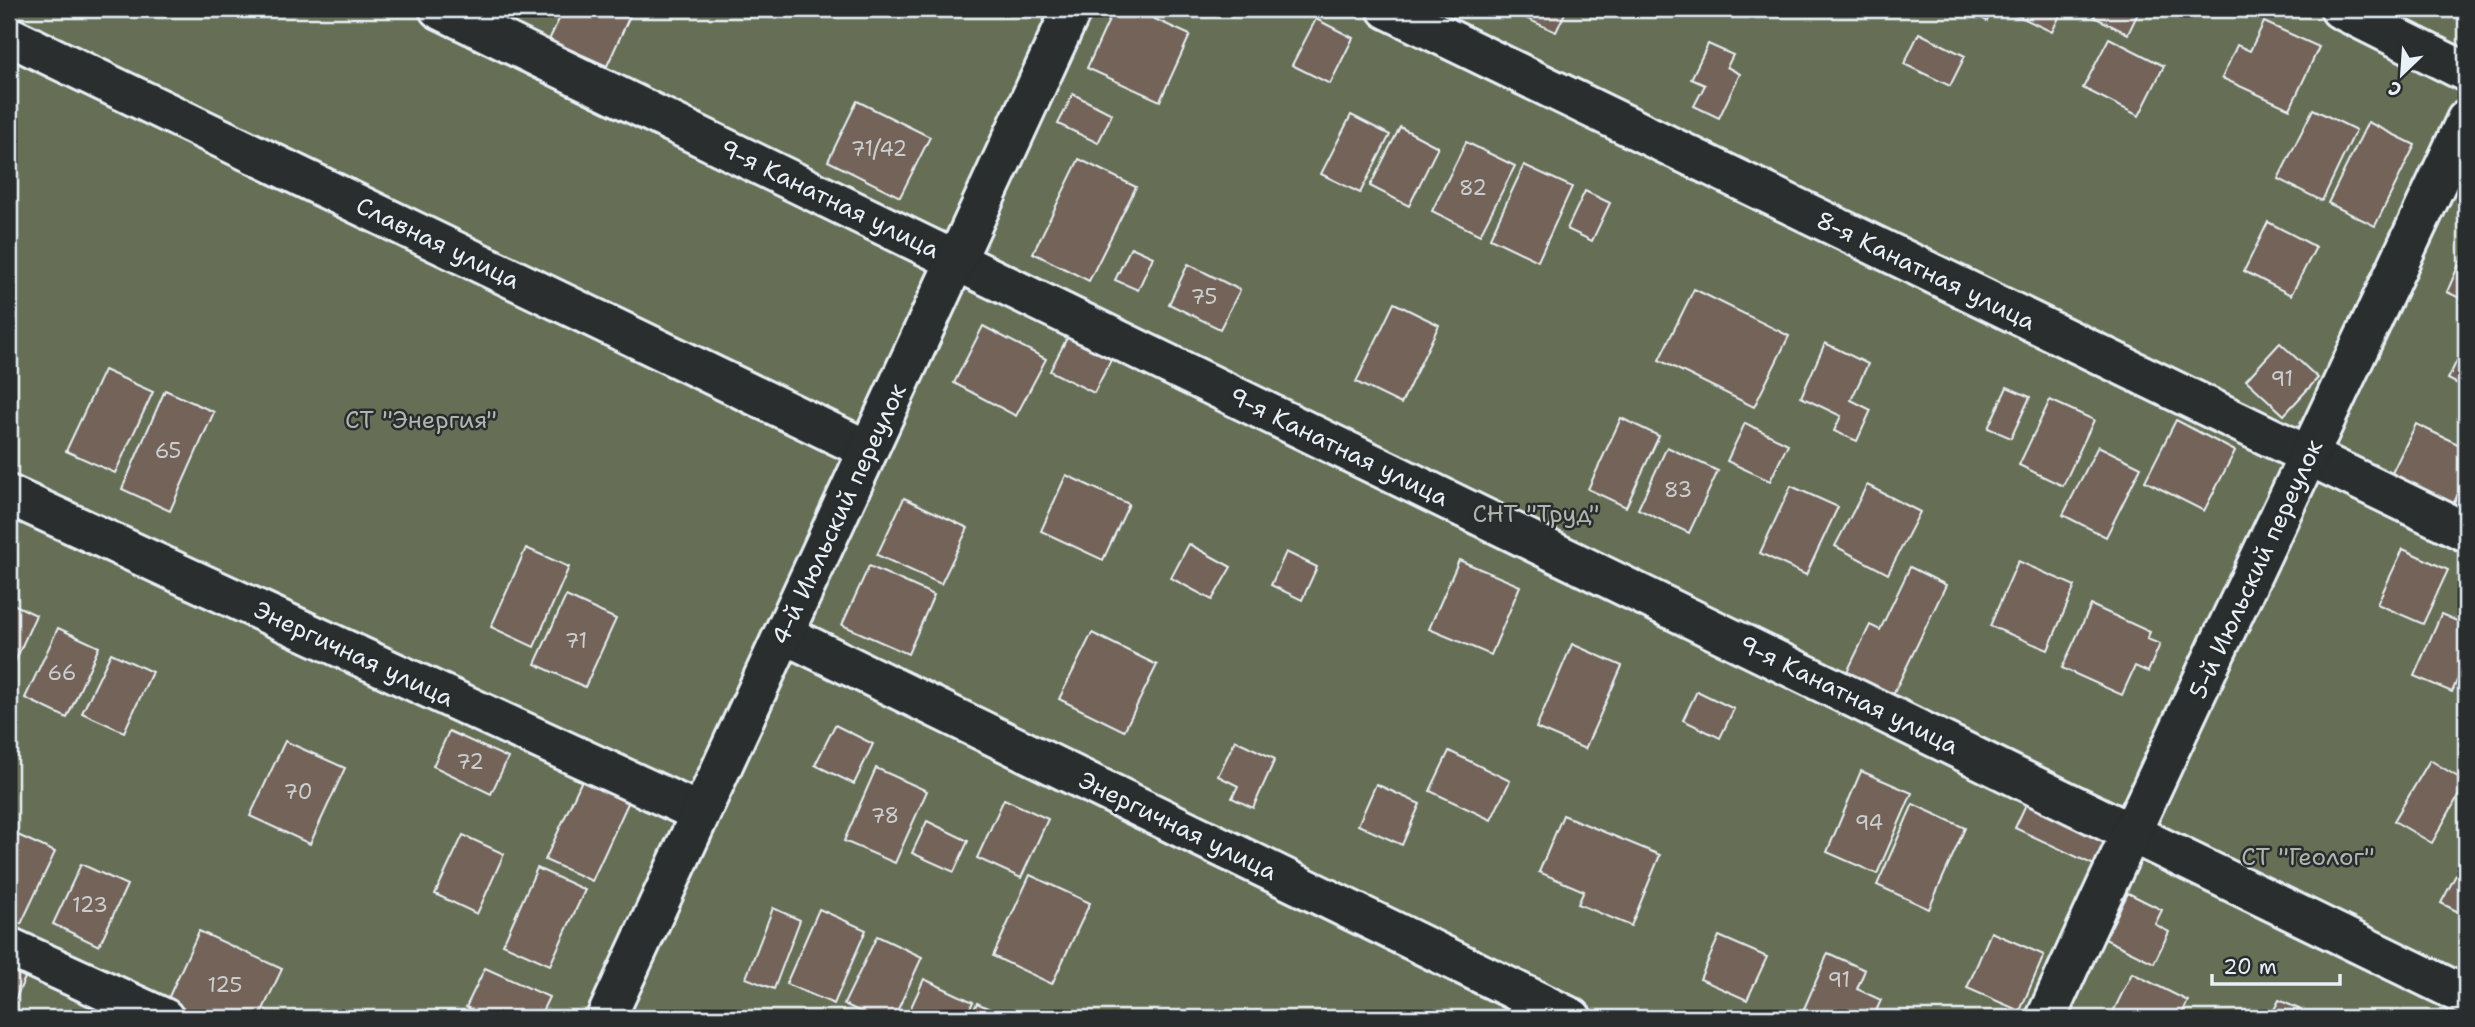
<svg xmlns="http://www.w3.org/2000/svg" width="2475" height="1027" font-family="'Shantell Sans',sans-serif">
	<rect width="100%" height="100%" fill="#2a2d2e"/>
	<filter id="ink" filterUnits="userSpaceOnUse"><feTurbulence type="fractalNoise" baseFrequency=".0143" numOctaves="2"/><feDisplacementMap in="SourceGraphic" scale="14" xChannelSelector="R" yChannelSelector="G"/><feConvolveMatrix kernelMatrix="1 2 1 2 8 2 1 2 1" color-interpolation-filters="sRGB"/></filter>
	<g filter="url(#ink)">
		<rect fill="#666e54" stroke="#a7b0a6" stroke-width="2" x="9" y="9" width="2457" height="1009"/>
		<g fill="#736359" stroke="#e8f1f8" stroke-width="2">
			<path d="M564 9H633L607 66 549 40Z"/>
			<path d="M1114 9H1133L1190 35 1160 101 1087 68Z"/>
			<path d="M1511 9H1567L1556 32 1510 11Z"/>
			<path d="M1962 9H1994L1987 21Z"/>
			<path d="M2004 9H2063L2052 32Z"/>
			<path d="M2098 9H2140L2128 34 2094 17Z"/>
			<path d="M1316 19 1353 38 1330 84 1292 65Z"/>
			<path d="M2264 22 2319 47 2290 109 2222 78 2237 45 2250 51Z"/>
			<path d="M1919 33 1965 56 1950 86 1904 64Z"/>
			<path d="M2109 38 2164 66 2139 116 2083 88Z"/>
			<path d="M1708 44 1733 55 1727 67 1740 74 1719 118 1694 106 1705 85 1691 79Z"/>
			<path d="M1073 94 1112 114 1098 143 1058 124Z"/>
			<path d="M857 101 930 137 900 197 828 161Z"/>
			<path d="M2313 109 2356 130 2322 201 2278 179Z"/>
			<path d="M1351 115 1390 135 1360 193 1321 174Z"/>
			<path d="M2368 122 2415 145 2375 226 2328 203Z"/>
			<path d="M1400 127 1438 147 1409 206 1370 186Z"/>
			<path d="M1466 142 1515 166 1480 235 1432 211Z"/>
			<path d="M1079 159 1136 187 1089 281 1033 253Z"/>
			<path d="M1524 165 1572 187 1538 261 1490 238Z"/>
			<path d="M1585 191 1610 203 1592 241 1567 229Z"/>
			<path d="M2268 222 2316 247 2291 295 2244 271Z"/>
			<path d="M1131 247 1153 257 1138 290 1115 280Z"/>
			<path d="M2466 248V301L2447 292Z"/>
			<path d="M1188 264 1240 290 1220 329 1169 304Z"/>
			<path d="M1694 289 1789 336 1754 407 1659 360Z"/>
			<path d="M1394 303 1439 325 1401 404 1356 382Z"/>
			<path d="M983 326 1046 359 1016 416 954 383Z"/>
			<path d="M1068 336 1112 358 1094 393 1050 371Z"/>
			<path d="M2466 342V388L2448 379Z"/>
			<path d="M1825 343 1868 364 1851 400 1871 410 1857 441 1834 431 1841 416 1801 397Z"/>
			<path d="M2280 343 2318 378 2284 415 2246 380Z"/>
			<path d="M104 370 153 392 115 473 66 451Z"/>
			<path d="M2007 387 2030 397 2011 438 1988 428Z"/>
			<path d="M165 390 214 412 170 511 122 489Z"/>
			<path d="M2050 400 2094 420 2063 486 2019 465Z"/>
			<path d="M1621 418 1659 436 1626 507 1588 489Z"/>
			<path d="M2176 420 2235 451 2204 511 2145 481Z"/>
			<path d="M1745 423 1788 444 1770 481 1727 461Z"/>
			<path d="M2416 424 2466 448V477L2450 511 2388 481Z"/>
			<path d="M2098 446 2141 467 2106 537 2063 515Z"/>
			<path d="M1667 447 1718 471 1689 533 1638 509Z"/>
			<path d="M1066 475 1129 504 1103 560 1041 531Z"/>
			<path d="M1867 485 1920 512 1888 574 1835 546Z"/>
			<path d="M1791 486 1838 507 1806 575 1760 553Z"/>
			<path d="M904 498 968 528 941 584 877 555Z"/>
			<path d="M1189 544 1231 567 1212 600 1171 578Z"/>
			<path d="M526 548 569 567 534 647 491 627Z"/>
			<path d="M2403 549 2448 570 2423 624 2377 604Z"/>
			<path d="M1286 552 1317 567 1302 600 1271 585Z"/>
			<path d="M1459 560 1520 586 1491 655 1429 629Z"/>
			<path d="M2018 561 2075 586 2048 650 1990 626Z"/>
			<path d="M869 566 934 595 908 654 842 625Z"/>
			<path d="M1910 567 1946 585 1893 695 1846 674 1870 625 1880 630Z"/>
			<path d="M566 596 616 619 585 687 535 664Z"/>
			<path d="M9 602 36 615 9 675Z"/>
			<path d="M2091 605 2150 632 2147 639 2160 644 2148 672 2135 666 2122 695 2062 668Z"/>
			<path d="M2441 614 2466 625V660L2452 692 2414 676Z"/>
			<path d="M58 628 99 647 67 718 25 698Z"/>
			<path d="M1092 633 1157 665 1124 731 1059 699Z"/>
			<path d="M1572 644 1622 666 1585 749 1536 728Z"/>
			<path d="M111 653 152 672 124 732 82 713Z"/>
			<path d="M1697 691 1734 709 1720 738 1683 720Z"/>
			<path d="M835 725 873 744 854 784 815 765Z"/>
			<path d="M449 731 508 758 491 794 433 766Z"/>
			<path d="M1235 740 1275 759 1253 808 1232 798 1238 786 1218 776Z"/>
			<path d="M285 741 345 768 310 844 250 816Z"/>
			<path d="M1449 751 1510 781 1491 820 1430 791Z"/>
			<path d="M2430 760 2466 782 2432 843 2394 821Z"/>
			<path d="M876 768 927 791 895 863 844 841Z"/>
			<path d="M1861 771 1912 793 1877 874 1827 852Z"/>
			<path d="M582 780 629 801 592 881 545 860Z"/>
			<path d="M1376 784 1420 804 1402 845 1358 825Z"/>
			<path d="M1004 799 1048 819 1021 878 977 858Z"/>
			<path d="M2027 802 2108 839 2096 866 2015 828Z"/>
			<path d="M1913 804 1965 828 1929 909 1877 885Z"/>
			<path d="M1563 815 1660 855 1631 926 1578 904 1584 891 1539 872Z"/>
			<path d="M927 821 968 841 954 872 912 853Z"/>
			<path d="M9 831 55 852 21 924 9 919Z"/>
			<path d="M463 835 504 854 477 914 435 894Z"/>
			<path d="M2466 856V916L2441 903Z"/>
			<path d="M81 864 127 885 99 946 53 924Z"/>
			<path d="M537 868 585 890 550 965 503 944Z"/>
			<path d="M1030 875 1090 903 1052 984 993 956Z"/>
			<path d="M2128 893 2162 910 2155 924 2169 932 2154 963 2105 939Z"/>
			<path d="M773 908 800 920 774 989 746 978Z"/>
			<path d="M819 909 866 930 834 1004 786 984Z"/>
			<path d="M199 931 282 969 259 1018H204L167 1001Z"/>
			<path d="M1991 932 2044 955 2020 1011 1967 988Z"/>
			<path d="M877 936 922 957 894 1018H874L844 1004Z"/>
			<path d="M1719 936 1767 957 1747 1000 1700 979Z"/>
			<path d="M1828 953 1865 970 1857 989 1881 1000 1873 1018H1800Z"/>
			<path d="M9 959 29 969 9 1013Z"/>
			<path d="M485 968 549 997 539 1018H490L466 1007Z"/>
			<path d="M2132 973 2188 1001 2180 1018H2110Z"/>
			<path d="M924 979 973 1002 965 1018H906Z"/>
			<path d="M2279 1000 2299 1009 2295 1018H2270Z"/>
			<path d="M977 1003 1009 1018H970Z"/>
		</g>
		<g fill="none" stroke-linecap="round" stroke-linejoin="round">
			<g stroke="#e8f1f8" stroke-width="44">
				<g id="minor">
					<path d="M439 9 2466 996"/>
					<path d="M1387 9 2466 532"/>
					<path d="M2340 9 2466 72"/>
					<path d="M9 36 868 450"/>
					<path d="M9 495 700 813"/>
					<path d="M784 634 1572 1018"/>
					<path d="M9 947 164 1018"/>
					<path d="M606 1018 1072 9"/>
					<path d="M2046 1018C2182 717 2327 420 2466 120"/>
				</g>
			</g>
			<use href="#minor" stroke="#2a2d2e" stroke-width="38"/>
		</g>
	</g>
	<g text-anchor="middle" stroke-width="5" stroke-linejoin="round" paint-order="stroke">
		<g font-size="21" fill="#cbced0">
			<text x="879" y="156">71/42</text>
			<text x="1473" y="195">82</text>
			<text x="1204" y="304">75</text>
			<text x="2282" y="386">91</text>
			<text x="168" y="458">65</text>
			<text x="1678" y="497">83</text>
			<text x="576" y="648">71</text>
			<text x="62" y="680">66</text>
			<text x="470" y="769">72</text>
			<text x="298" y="799">70</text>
			<text x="885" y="823">78</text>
			<text x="1869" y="830">94</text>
			<text x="90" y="912">123</text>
			<text x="1839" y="987">91</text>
			<text x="225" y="992">125</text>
		</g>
		<g font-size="24" fill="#e8f1f8" stroke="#2a2d2e">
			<text transform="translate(830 199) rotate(26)" y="8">9-я Канатная улица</text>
			<text transform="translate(438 243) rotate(26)" y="8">Славная улица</text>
			<text transform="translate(1926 271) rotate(26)" y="8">8-я Канатная улица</text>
			<text transform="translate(1339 447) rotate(26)" y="8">9-я Канатная улица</text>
			<text transform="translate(839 514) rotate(-65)" y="8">4-й Июльский переулок</text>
			<text transform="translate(2256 569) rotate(-65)" y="8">5-й Июльский переулок</text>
			<text transform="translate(354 654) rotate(25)" y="8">Энергичная улица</text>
			<text transform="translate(1849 695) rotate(26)" y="8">9-я Канатная улица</text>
			<text transform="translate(1178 826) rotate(26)" y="8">Энергичная улица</text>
		</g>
		<g font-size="24" fill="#aeb6ae" stroke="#2a2d2e">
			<text x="421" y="428">СТ "Энергия"</text>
			<text x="1536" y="522">СНТ "Труд"</text>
			<text x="2308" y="865">СТ "Геолог"</text>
		</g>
	</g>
	<rect width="2475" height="1027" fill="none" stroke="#2a2d2e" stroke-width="35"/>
	<rect x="18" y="18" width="2440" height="992" fill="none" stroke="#e8f1f8" stroke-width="2.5" filter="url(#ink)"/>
	<g transform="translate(2402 74) rotate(205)" stroke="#2a2d2e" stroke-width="5" paint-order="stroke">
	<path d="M0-5L12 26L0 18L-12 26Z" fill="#e8f1f8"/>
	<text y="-10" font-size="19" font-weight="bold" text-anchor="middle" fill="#e8f1f8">С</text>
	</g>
	<path d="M2212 974v10h128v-10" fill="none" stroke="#e8f1f8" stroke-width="3.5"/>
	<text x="2223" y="974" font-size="21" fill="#e8f1f8" stroke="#2a2d2e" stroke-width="5" paint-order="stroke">20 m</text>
</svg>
